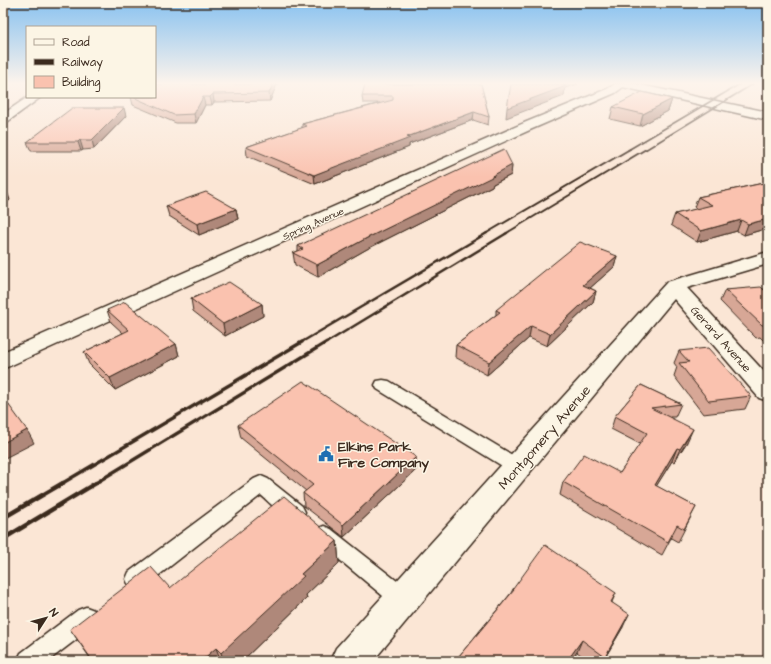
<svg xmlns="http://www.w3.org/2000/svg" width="771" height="664" font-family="'Architects Daughter',sans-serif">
	<rect width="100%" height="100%" fill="#fbe6d5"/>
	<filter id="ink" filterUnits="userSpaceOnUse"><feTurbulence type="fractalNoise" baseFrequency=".025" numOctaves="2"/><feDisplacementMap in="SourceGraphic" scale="8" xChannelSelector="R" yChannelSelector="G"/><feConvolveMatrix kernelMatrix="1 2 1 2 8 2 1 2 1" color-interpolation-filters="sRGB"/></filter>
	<g filter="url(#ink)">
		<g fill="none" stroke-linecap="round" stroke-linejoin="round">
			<g stroke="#3b2a1e" stroke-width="3">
				<g id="lane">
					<path d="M383 380 389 381 524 462 527 467 524 472 518 474 512 472 377 389 375 385 377 381Z"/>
					<path d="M261 476 268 479 302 506 305 512 302 518C286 523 272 504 261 495L145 586 137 589 129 586 126 579 129 572 254 479Z"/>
					<path d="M324 526 331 529 411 592 414 599 411 606 403 610 395 606 317 541 314 535 317 529Z"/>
					<path d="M86 607 94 610 97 618 94 626 48 661H17L21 653 78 610Z"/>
				</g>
			</g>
			<g stroke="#3b2a1e" stroke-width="3">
				<g id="street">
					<path d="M615 84H636L768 112V120L623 87 615 93 532 129 3 369V352L524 123 607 89Z"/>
					<path d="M28 97H41L7 122 3 123V114Z"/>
					<path d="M768 252V264L687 288 768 376V401L759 398 674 299 373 661H330L336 648 667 282Z"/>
				</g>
			</g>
			<use href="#lane" fill="#fcf5e5" fill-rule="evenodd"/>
			<use href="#street" fill="#fcf5e5" fill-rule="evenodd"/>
			<g stroke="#3b2a1e" stroke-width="1.5">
				<path d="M628 150 740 84"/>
				<path d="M645 150 753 84"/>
			</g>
			<g stroke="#3b2a1e" stroke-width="2">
				<path d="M485 234 630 149"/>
				<path d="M505 234 646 149"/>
			</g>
			<g stroke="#3b2a1e" stroke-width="2.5">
				<path d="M300 343 487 233"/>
				<path d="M326 343 507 233"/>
			</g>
			<g stroke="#3b2a1e" stroke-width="3.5">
				<path d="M61 484 302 342"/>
				<path d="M94 484 327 342"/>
			</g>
			<g stroke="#3b2a1e" stroke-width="4.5">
				<path d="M3 518 63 483"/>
				<path d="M3 539 96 483"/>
			</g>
		</g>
		<g fill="#d7a796" stroke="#3b2a1e">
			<path d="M277 84 270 101 214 102 212 105H205L196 123H176L133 105 131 97Z"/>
			<path d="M481 84 489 117 488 125 473 120 409 144V147L315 184 247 156 246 147 302 128V124L380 103H363L362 96Z"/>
			<path d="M672 99 668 111 640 126 610 119 613 107Z"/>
			<path d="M767 99H768V107L765 106Z"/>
			<path d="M126 116 94 149 83 150 81 151H31L27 142Z"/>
			<path d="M512 165 511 175 493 184 492 186 367 249 318 277 295 265 293 253 298 251V246Z"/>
			<path d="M768 182V228L744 235 737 231 697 242 671 225 675 214 697 209 694 207 698 197Z"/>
			<path d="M166 206 236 209 238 219 199 235 169 216Z"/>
			<path d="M617 256 614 267 590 288 596 291 593 302 547 346 529 338 487 375 455 357 456 345 496 315V310Z"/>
			<path d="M768 289V344H767L760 337 756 338 720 301 725 290Z"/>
			<path d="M191 299 262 304 263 316 225 336 193 311Z"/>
			<path d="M107 310 176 344 179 356 115 390 89 364 84 352 123 333 111 322Z"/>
			<path d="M679 351 751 396 745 409 703 414 674 376 677 367 674 363Z"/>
			<path d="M641 385 681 404 675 417H670L687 442 674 462 672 461 656 486 696 507 678 542 671 538 662 555 560 495 563 482 620 473 640 444 611 429 615 416Z"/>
			<path d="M238 425 416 457V470L344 537 304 506 303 493 306 491 241 438Z"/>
			<path d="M337 541 339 563 306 595 307 598 242 661H86L90 658 70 629 170 588Z"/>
			<path d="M513 589 616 593 612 602 623 627 603 661H589L577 652 570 661H458L459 656 511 593Z"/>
		</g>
		<g fill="#af887a" stroke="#3b2a1e">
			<path d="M273 84H277L270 101 269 93Z"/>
			<path d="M554 84H578L565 88 564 96 506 118 507 108Z"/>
			<path d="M213 94 214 102 212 105 210 97Z"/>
			<path d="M203 97 205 105 196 123 194 114Z"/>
			<path d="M672 99 668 111 640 126 643 114Z"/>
			<path d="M124 108 126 116 94 149 92 140Z"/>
			<path d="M474 112 473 120 409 144V147L315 184 314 175 407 137Z"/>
			<path d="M80 140 83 150 81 151 78 142Z"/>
			<path d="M512 165 511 175 493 184 492 186 367 249 318 277 317 265 367 238Z"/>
			<path d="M6 189 10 200 3 207V192Z"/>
			<path d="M236 209 238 219 199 235 197 224Z"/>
			<path d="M768 219V228L744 235 748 224Z"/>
			<path d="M741 220 737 231 697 242 701 231Z"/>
			<path d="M617 256 614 267 581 296 583 285Z"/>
			<path d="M596 291 593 302 547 346 550 334Z"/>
			<path d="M262 304 263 316 225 336 223 324Z"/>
			<path d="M531 326 529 338 487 375 489 362Z"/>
			<path d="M176 344 179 356 115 390 110 378Z"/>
			<path d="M693 429 687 442 674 462 680 449Z"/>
			<path d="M27 430 34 443 3 459V443Z"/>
			<path d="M677 448 672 461 649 498 655 485Z"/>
			<path d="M416 457V470L344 537 343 525Z"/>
			<path d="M337 541 339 563 306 595 307 598 242 661H224L221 653 301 574Z"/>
			<path d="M629 614 623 627 603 661Z"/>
			<path d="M582 640 577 652 570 661H567Z"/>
			<path d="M216 648 221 661H201Z"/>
		</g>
		<g fill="#fac2af" stroke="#3b2a1e">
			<path d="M155 84H273L269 93 213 94 210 97H203L194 114 174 115 133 97H155Z"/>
			<path d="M365 84H481L489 117 474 112 407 137 410 138 314 175 246 147 307 126 302 124 393 100V96H362Z"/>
			<path d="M511 84H556L566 86 507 108Z"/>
			<path d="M642 92 672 99 643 114 613 107Z"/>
			<path d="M72 108H124L92 140H80L78 142H27Z"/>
			<path d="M504 149 512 165 492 176H494L367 238 317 265 293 253 303 249 298 246Z"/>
			<path d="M768 182V219L748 224 741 220 701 231 675 214 712 205 698 197Z"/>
			<path d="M206 192 236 209 197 224 166 206Z"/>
			<path d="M580 242 617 256 583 285 596 291 550 334 531 326 489 362 456 345 500 312 496 310Z"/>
			<path d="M229 282 262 304 223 324 191 299Z"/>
			<path d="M761 287 764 290 768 289V327L766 325H762L725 290Z"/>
			<path d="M125 302 176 344 110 378 84 352 129 330 107 310Z"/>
			<path d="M708 348 751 396 709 401 679 363 689 362 679 351Z"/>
			<path d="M303 381 416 457 343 525 303 493 313 485 238 425Z"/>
			<path d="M641 385 681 404 651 408 693 429 680 449 677 448 655 485 696 507 684 529 677 525 668 542 563 482 584 454 620 473 647 433 615 416Z"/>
			<path d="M3 397 27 430 3 443Z"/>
			<path d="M284 496 337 541 301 574 304 576 221 653 216 648 201 661H86L90 657 70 629 151 567 170 588Z"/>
			<path d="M545 545 616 593 611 602 629 614 605 657 582 640 567 661H465L459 656 514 590 513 589Z"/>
		</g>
	</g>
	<linearGradient id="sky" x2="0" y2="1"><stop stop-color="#89c2f0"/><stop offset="0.47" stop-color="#fdf4ec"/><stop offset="1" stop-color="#fdf4ec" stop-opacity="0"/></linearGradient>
	<rect width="771" height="177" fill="url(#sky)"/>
	<defs>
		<g id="civic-bare" transform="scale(1.2)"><path d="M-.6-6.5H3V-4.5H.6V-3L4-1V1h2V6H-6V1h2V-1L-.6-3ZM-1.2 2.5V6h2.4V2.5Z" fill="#1f6fb2" stroke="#fcf5e5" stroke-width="2.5" paint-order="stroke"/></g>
	</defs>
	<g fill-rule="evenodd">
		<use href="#civic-bare" x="326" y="454"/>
	</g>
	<g text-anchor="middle" stroke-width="3" stroke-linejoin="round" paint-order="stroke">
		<g font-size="10" fill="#3b2a1e" stroke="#fcf5e5">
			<text transform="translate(313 223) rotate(-24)" y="4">Spring Avenue</text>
		</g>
		<g font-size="12" fill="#3b2a1e" stroke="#fcf5e5">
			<text transform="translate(721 339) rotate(48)" y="4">Gerard Avenue</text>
		</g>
		<g font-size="14" fill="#3b2a1e" stroke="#fcf5e5">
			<text transform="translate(544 437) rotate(-49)" y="5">Montgomery Avenue</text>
		</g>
		<g font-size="14" font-weight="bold" fill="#3b2a1e" stroke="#fcf5e5" text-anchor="start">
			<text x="338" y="451">Elkins Park<tspan x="338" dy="16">Fire Company</tspan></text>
		</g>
	</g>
	<rect width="771" height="664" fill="none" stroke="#fcf5e5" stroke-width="16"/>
	<rect x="8" y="8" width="755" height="648" fill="none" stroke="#3b2a1e" stroke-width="1.5" filter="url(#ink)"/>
	<rect x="26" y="26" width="130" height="72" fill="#fcf5e5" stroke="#afa495"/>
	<rect x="34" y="39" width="20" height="6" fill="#fcf5e5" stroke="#afa495"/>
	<text x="62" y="46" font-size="12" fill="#3b2a1e">Road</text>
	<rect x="34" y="59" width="20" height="6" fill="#3b2a1e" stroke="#afa495"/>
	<text x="62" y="66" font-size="12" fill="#3b2a1e">Railway</text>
	<rect x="34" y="76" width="20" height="12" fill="#fac2af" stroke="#afa495"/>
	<text x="62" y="86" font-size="12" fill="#3b2a1e">Building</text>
	<g transform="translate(46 618) rotate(54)" stroke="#fcf5e5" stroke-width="3" paint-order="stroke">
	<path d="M0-3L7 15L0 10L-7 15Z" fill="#3b2a1e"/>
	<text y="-6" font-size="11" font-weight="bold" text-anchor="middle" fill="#3b2a1e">N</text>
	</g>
</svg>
